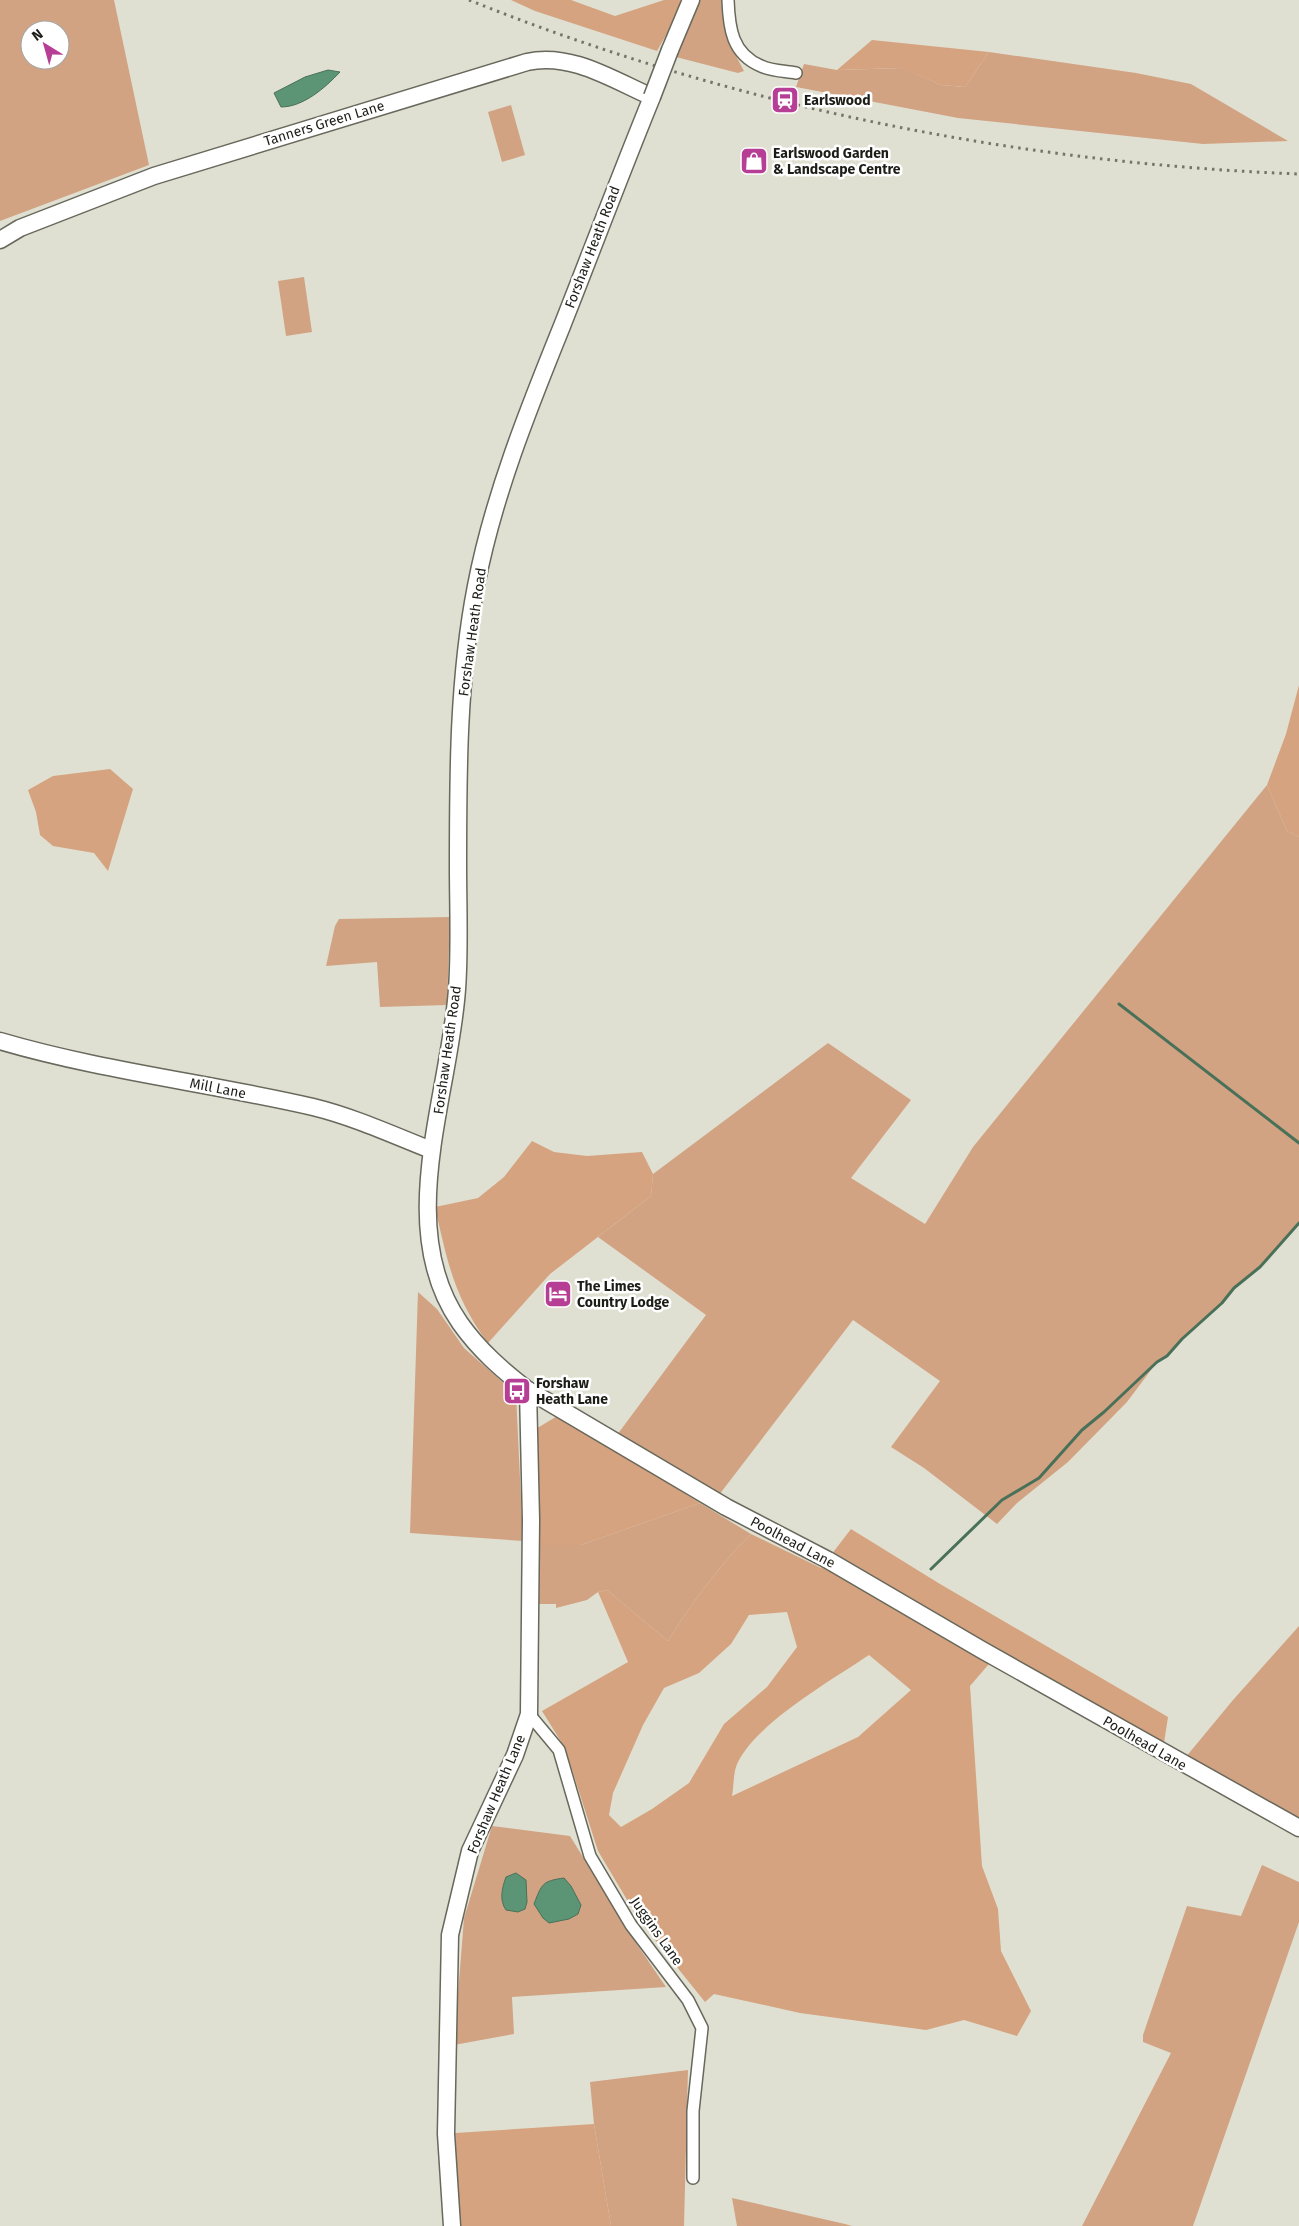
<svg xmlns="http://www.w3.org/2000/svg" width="1299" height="2226" font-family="'Fira Sans',sans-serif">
	<rect width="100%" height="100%" fill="#e0e0d2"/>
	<g fill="#d1a383" fill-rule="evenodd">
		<path d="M0 0H114L149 165 0 221ZM30 30H60V60H30Z"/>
		<path d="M700 0H721L727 39 744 71 738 73 676 57Z"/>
		<path d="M989 52 1136 73 1191 84 1288 141 1203 144 958 118 796 87 804 64 837 70 902 68 941 85 965 87Z"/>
		<path d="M511 105 525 155 502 162 488 112Z"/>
		<path d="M304 277 312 332 286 336 278 281Z"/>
		<path d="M1267 785 1287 831 1299 837V1222L1260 1267 1234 1288 1222 1303 1182 1339 1167 1356 1157 1362 1127 1402 1068 1462 1017 1503 997 1524 924 1468 891 1447 940 1381 853 1320 719 1495 617 1435 706 1315 598 1237 651 1196 653 1174 828 1043 911 1100 851 1178 925 1224 973 1147Z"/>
		<path d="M450 917 447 1005 380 1007 377 962 326 966 335 926 339 919Z"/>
		<path d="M418 1292 437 1309 464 1348 516 1394 523 1541 410 1533Z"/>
		<path d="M700 1503 751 1534C719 1565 692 1603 668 1641L607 1590 598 1592 587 1600 556 1608V1604H535L534 1545H581Z"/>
		<path d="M1299 1626V1819L1185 1758 1233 1700Z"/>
		<path d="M492 1826 570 1836 638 1946 666 1987 512 1997 514 2034 454 2045 464 1918Z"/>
		<path d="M1262 1865 1299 1882V1922L1193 2226H1082L1171 2053 1143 2042V2035L1187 1906 1241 1916Z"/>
		<path d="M688 2070 684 2226H611L594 2124 590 2082Z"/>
		<path d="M732 2198 845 2224 852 2226H737Z"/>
	</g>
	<g fill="#d5a37f" fill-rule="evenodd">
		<path d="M511 0H571L615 16 664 0H680L682 2 679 12 657 51 535 11Z"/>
		<path d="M872 40 989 52 965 87 941 85 901 68 837 70Z"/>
		<path d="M1299 685V837L1287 831 1267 785 1286 734Z"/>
		<path d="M110 769 133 789 108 871 94 853 53 846 40 835 36 812 28 790 53 776Z"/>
		<path d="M532 1141 554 1152 587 1156 642 1152 653 1174 651 1196 550 1274 488 1343C454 1298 447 1260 435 1207L478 1198 504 1177Z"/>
		<path d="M559 1415 700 1503 581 1545H534V1430Z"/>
		<path d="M851 1529 940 1584 1168 1717 1164 1743 1002 1653 989 1664 970 1686 982 1866 998 1909 1001 1951 1031 2011 1017 2036 964 2020 926 2030 800 2013 714 1994 705 2002 639 1920 598 1851 565 1748 542 1711 628 1662 598 1592 607 1590 668 1641C692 1603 719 1565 751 1534L821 1568ZM787 1612 797 1647 767 1687 724 1724 689 1783 652 1809 621 1827 609 1815 613 1793 643 1725 664 1688 699 1673 731 1644 749 1615ZM869 1655 911 1690 858 1737 732 1796C734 1786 733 1771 738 1762 758 1722 832 1680 869 1655Z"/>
		<path d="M594 2124 611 2226H458L455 2133Z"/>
	</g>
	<g fill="#5c9575" stroke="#497159">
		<path d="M328 70 340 72C325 88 303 107 281 107L274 93 305 77Z"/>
		<path d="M516 1873 526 1880 527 1902 525 1909 518 1912 506 1910C499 1900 502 1888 506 1877Z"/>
		<path d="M564 1878 571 1886 581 1905 578 1914 569 1919 549 1923 543 1918 534 1904C542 1883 543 1881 564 1878Z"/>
	</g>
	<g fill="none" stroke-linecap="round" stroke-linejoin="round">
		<g stroke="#497159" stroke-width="3">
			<path d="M1119 1004 1299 1143"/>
			<path d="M931 1569 1002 1500 1039 1478 1082 1430 1104 1412 1157 1362 1167 1356 1182 1339 1222 1303 1234 1288 1260 1267 1299 1223"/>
		</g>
		<g stroke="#68685c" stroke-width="14">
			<g id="street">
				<path d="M728 0C729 28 732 54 761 66 771 71 785 71 796 73"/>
				<path d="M529 1714 559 1750 590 1856 631 1925 688 2000 702 2028 693 2111V2178"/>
			</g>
		</g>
		<g stroke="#68685c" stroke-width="19">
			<g id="secondary">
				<path d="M670 50 691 0"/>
				<path d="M0 240 20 228 154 176 527 62C571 52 613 80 652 97 621 173 592 250 562 326 528 410 493 497 476 586 458 678 458 773 458 866 458 907 460 948 457 989 450 1095 393 1227 460 1323 479 1350 502 1370 528 1390L726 1507 828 1560 982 1650 1299 1828"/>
				<path d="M0 1041C102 1071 209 1083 313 1107 354 1117 393 1135 431 1150"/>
				<path d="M452 2226 446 2134 450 1935 470 1851 515 1755 529 1714 531 1520 528 1390"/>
			</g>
		</g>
		<use href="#street" stroke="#fff" stroke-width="11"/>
		<use href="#secondary" stroke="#fff" stroke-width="16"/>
		<path stroke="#74746b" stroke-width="3" stroke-dasharray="2.5 5" stroke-linecap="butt" d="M469 0C733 106 1015 163 1299 174"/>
		<g stroke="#68685c" stroke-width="19" stroke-linecap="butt">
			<path id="secondary-bridge" d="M652 97 670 50"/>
		</g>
		<use href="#secondary-bridge" stroke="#fff" stroke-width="16"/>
	</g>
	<defs>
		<g id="station-square" transform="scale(1.4375)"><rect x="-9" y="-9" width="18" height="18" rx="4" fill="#b63f95" stroke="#fff"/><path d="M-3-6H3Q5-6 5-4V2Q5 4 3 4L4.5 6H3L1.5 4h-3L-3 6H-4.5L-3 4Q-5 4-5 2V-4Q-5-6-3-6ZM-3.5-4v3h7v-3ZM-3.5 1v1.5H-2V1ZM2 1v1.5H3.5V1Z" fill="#fff"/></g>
		<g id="shop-square" transform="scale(1.4375)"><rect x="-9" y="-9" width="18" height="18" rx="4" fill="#b63f95" stroke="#fff"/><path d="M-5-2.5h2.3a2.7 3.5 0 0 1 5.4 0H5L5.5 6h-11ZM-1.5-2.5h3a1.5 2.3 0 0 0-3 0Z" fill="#fff"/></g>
		<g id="hotel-square" transform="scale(1.4375)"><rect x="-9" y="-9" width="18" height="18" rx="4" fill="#b63f95" stroke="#fff"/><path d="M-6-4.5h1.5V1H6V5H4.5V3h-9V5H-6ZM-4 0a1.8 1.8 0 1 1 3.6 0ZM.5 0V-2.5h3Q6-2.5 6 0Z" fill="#fff"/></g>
		<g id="bus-square" transform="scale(1.4375)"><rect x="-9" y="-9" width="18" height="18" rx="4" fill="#b63f95" stroke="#fff"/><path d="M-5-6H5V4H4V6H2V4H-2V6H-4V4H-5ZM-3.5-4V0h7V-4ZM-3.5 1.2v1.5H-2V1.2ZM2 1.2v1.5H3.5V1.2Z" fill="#fff"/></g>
	</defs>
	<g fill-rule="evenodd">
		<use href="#station-square" x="785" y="100"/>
		<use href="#shop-square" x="754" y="161"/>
		<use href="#hotel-square" x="558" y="1294"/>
		<use href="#bus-square" x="517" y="1391"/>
	</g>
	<g text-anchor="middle" stroke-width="5" stroke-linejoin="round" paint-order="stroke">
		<g font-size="14" font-weight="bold" fill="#1d1d18" stroke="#fff" text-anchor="start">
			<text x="804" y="105">Earlswood</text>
			<text x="773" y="158">Earlswood Garden<tspan x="773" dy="16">&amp; Landscape Centre</tspan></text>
			<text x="577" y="1291">The Limes<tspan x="577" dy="16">Country Lodge</tspan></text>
			<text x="536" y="1388">Forshaw<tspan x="536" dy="16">Heath Lane</tspan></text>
		</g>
		<g font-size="14" fill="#1d1d18" stroke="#fff">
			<text transform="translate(324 123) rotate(-17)" y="5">Tanners Green Lane</text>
			<text transform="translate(592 247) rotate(-69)" y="5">Forshaw Heath Road</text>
			<text transform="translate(472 632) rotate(-82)" y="5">Forshaw Heath Road</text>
			<text transform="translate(447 1050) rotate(-82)" y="5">Forshaw Heath Road</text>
			<text transform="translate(218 1088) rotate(11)" y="5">Mill Lane</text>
			<text transform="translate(793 1542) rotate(28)" y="5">Poolhead Lane</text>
			<text transform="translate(1145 1743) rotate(30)" y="5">Poolhead Lane</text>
			<text transform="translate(496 1794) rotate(-67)" y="5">Forshaw Heath Lane</text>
			<text transform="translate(657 1931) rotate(55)" y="5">Juggins Lane</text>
		</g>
	</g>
	<g transform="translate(45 45) rotate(323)"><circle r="24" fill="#ffffff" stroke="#a5a5a3"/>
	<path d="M0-4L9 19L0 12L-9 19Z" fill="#b63f95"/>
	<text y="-8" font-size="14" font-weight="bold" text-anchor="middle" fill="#1d1d18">N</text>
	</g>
</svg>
